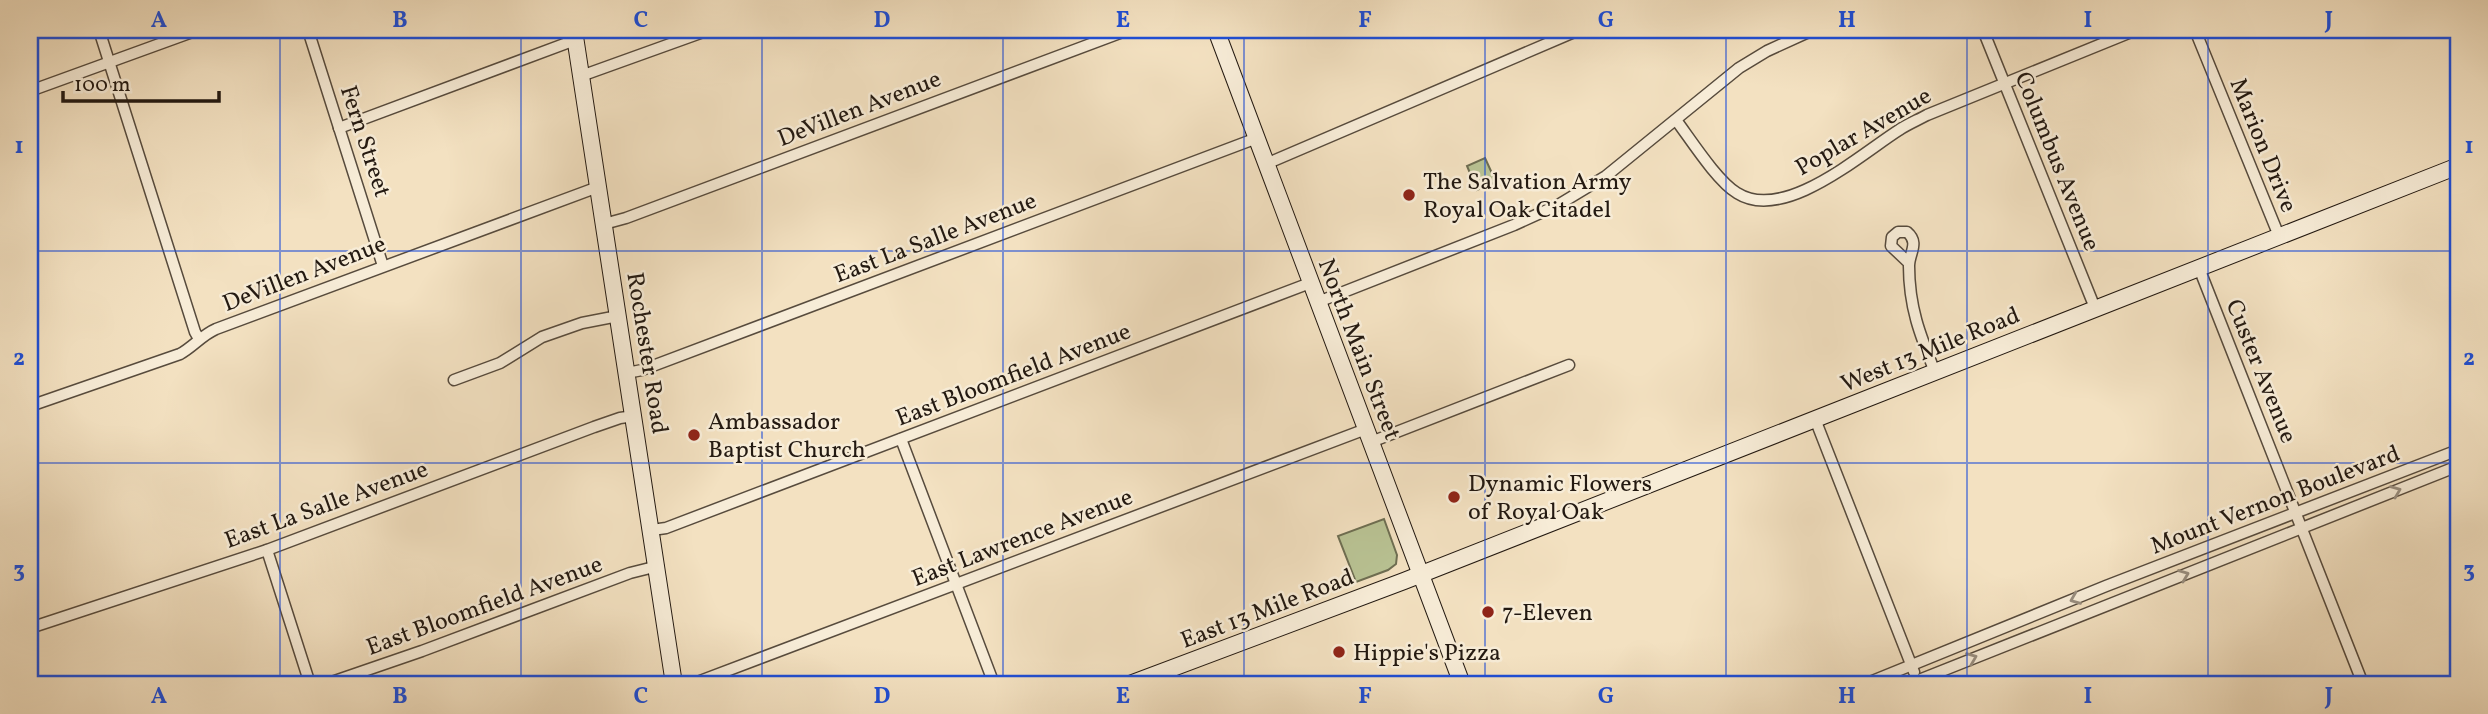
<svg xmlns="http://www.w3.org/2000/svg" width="2488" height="714" font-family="Vollkorn,serif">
	<rect width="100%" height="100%" fill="#f3e1c1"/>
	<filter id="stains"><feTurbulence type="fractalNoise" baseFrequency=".00286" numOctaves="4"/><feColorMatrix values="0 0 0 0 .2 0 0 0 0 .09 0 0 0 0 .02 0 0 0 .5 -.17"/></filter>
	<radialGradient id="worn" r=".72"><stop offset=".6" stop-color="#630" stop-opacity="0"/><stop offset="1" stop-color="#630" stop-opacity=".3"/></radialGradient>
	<g fill="#b9c394" stroke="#6e6e52" stroke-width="2">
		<path d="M1485 158 1496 182 1477 190 1467 166Z"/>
		<path d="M1384 519 1397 555 1396 564 1388 570 1356 582 1338 536Z"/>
	</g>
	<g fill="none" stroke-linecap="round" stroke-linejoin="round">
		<g stroke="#574b3d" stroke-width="13">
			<g id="minor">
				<path d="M99 30 195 332 199 339"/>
				<path d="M308 30 383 266"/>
				<path d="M1983 30 2095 308"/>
				<path d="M2195 30 2279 236"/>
				<path d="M2455 30 2458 38"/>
				<path d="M581 76 709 30"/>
				<path d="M30 91 198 30"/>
				<path d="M1676 120C1691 140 1717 181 1737 193 1784 223 1861 154 1899 130 1908 124 1918 120 1927 115L2136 30"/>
				<path d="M339 128 575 40"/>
				<path d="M1266 164 1579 30"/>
				<path d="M604 224 626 218 1128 30"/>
				<path d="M1909 263 1891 246 1892 237 1898 232H1907C1920 243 1909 253 1909 266 1909 307 1920 335 1935 372"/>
				<path d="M2199 268 2363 684"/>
				<path d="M1318 302 1514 225 1558 205 1606 176 1739 68 1767 51 1813 30"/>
				<path d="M627 373 642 370 1257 138"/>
				<path d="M454 380 500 363 542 337 582 323 618 316"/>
				<path d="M30 406 180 354C193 347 202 335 216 329L598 187"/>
				<path d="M1815 419 1914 672"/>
				<path d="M901 439 994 684"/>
				<path d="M1371 442 1569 365"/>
				<path d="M652 530 666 528 1310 283"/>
				<path d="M267 550 310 684"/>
				<path d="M30 628 267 550 594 427 620 418 634 416"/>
				<path d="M326 684 422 651 630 573 658 566"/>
				<path d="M692 684 1366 429"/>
				<path d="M1865 684 2106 586 2458 450"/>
				<path d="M1909 684 2458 466"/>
			</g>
		</g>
		<g stroke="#231911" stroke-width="18">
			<g id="secondary">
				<path d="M574 30 674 684"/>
				<path d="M1216 30 1462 684"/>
				<path d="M1130 684 1404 581 2458 166"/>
			</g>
		</g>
		<use href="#minor" stroke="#f7ecd7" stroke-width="10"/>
		<use href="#secondary" stroke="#f7ecd7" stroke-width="16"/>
	</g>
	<defs><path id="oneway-chevron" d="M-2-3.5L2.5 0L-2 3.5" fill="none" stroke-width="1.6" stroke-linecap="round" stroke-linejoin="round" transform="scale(1.75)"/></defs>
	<g stroke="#988d7e">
		<use href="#oneway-chevron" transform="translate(2396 491) rotate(-22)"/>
		<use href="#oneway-chevron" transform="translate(2184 575) rotate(-21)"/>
		<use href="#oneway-chevron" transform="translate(2075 599) rotate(158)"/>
		<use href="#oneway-chevron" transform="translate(1972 658) rotate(-22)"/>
	</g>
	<path fill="none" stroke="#1d4ed8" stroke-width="2" stroke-opacity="0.55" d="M280 30V684M521 30V684M762 30V684M1003 30V684M1244 30V684M1485 30V684M1726 30V684M1967 30V684M2208 30V684M30 251H2458M30 463H2458"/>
	<g fill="#8f2418" stroke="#f7ecd7" stroke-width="2.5">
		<circle cx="1409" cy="195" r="7"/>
		<circle cx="694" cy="435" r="7"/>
		<circle cx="1454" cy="497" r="7"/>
		<circle cx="1488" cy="612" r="7"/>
		<circle cx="1339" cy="652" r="7"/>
	</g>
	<g text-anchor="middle" stroke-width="5" stroke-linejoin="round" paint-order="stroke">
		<g font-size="24" fill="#231911" stroke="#f7ecd7">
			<text transform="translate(859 108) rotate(-21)" y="8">DeVillen Avenue</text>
			<text transform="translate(1863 131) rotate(-30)" y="8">Poplar Avenue</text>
			<text transform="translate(366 141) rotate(72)" y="8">Fern Street</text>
			<text transform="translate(2264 145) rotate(68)" y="8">Marion Drive</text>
			<text transform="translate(2058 161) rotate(68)" y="8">Columbus Avenue</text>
			<text transform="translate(935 237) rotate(-21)" y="8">East La Salle Avenue</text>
			<text transform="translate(304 273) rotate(-21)" y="8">DeVillen Avenue</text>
			<text transform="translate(1360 349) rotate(69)" y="8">North Main Street</text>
			<text transform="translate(1930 349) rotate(-22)" y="8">West 13 Mile Road</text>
			<text transform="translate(648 353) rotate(81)" y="8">Rochester Road</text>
			<text transform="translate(2262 371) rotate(68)" y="8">Custer Avenue</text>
			<text transform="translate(1013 374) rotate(-21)" y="8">East Bloomfield Avenue</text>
			<text transform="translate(2275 499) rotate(-21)" y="8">Mount Vernon Boulevard</text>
			<text transform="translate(326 504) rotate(-20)" y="8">East La Salle Avenue</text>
			<text transform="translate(1022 537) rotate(-21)" y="8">East Lawrence Avenue</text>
			<text transform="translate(484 605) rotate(-20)" y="8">East Bloomfield Avenue</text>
			<text transform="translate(1267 608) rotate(-21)" y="8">East 13 Mile Road</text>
		</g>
		<g font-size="24" fill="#231911" stroke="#f7ecd7" text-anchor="start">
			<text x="1423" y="189">The Salvation Army<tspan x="1423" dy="28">Royal Oak Citadel</tspan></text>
			<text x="708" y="429">Ambassador<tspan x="708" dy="28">Baptist Church</tspan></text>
			<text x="1468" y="491">Dynamic Flowers<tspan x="1468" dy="28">of Royal Oak</tspan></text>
			<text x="1502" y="620">7-Eleven</text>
			<text x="1353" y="660">Hippie's Pizza</text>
		</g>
	</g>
	<rect width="2488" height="714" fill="none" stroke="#f3e1c1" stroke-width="77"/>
	<path d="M63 91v10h156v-10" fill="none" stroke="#231911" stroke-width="3.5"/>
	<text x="74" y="91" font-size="21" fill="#231911" stroke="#f7ecd7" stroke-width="5" paint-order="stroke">100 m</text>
	<rect x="38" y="38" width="2412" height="638" fill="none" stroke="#1d4ed8" stroke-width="2.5"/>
	<g font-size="23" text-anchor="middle" font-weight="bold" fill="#1d4ed8">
		<text x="159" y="27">A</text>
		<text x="400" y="27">B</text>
		<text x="641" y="27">C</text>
		<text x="882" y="27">D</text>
		<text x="1123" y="27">E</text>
		<text x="1365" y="27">F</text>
		<text x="1606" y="27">G</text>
		<text x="1847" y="27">H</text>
		<text x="2088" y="27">I</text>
		<text x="2329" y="27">J</text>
		<text x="19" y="153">1</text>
		<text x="2469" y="153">1</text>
		<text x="19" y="365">2</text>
		<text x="2469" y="365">2</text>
		<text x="19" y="577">3</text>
		<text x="2469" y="577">3</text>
		<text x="159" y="703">A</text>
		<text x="400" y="703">B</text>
		<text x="641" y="703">C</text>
		<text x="882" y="703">D</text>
		<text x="1123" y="703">E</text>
		<text x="1365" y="703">F</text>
		<text x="1606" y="703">G</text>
		<text x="1847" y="703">H</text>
		<text x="2088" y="703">I</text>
		<text x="2329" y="703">J</text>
	</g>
	<rect width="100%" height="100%" filter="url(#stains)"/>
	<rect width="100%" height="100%" fill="url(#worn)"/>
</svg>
